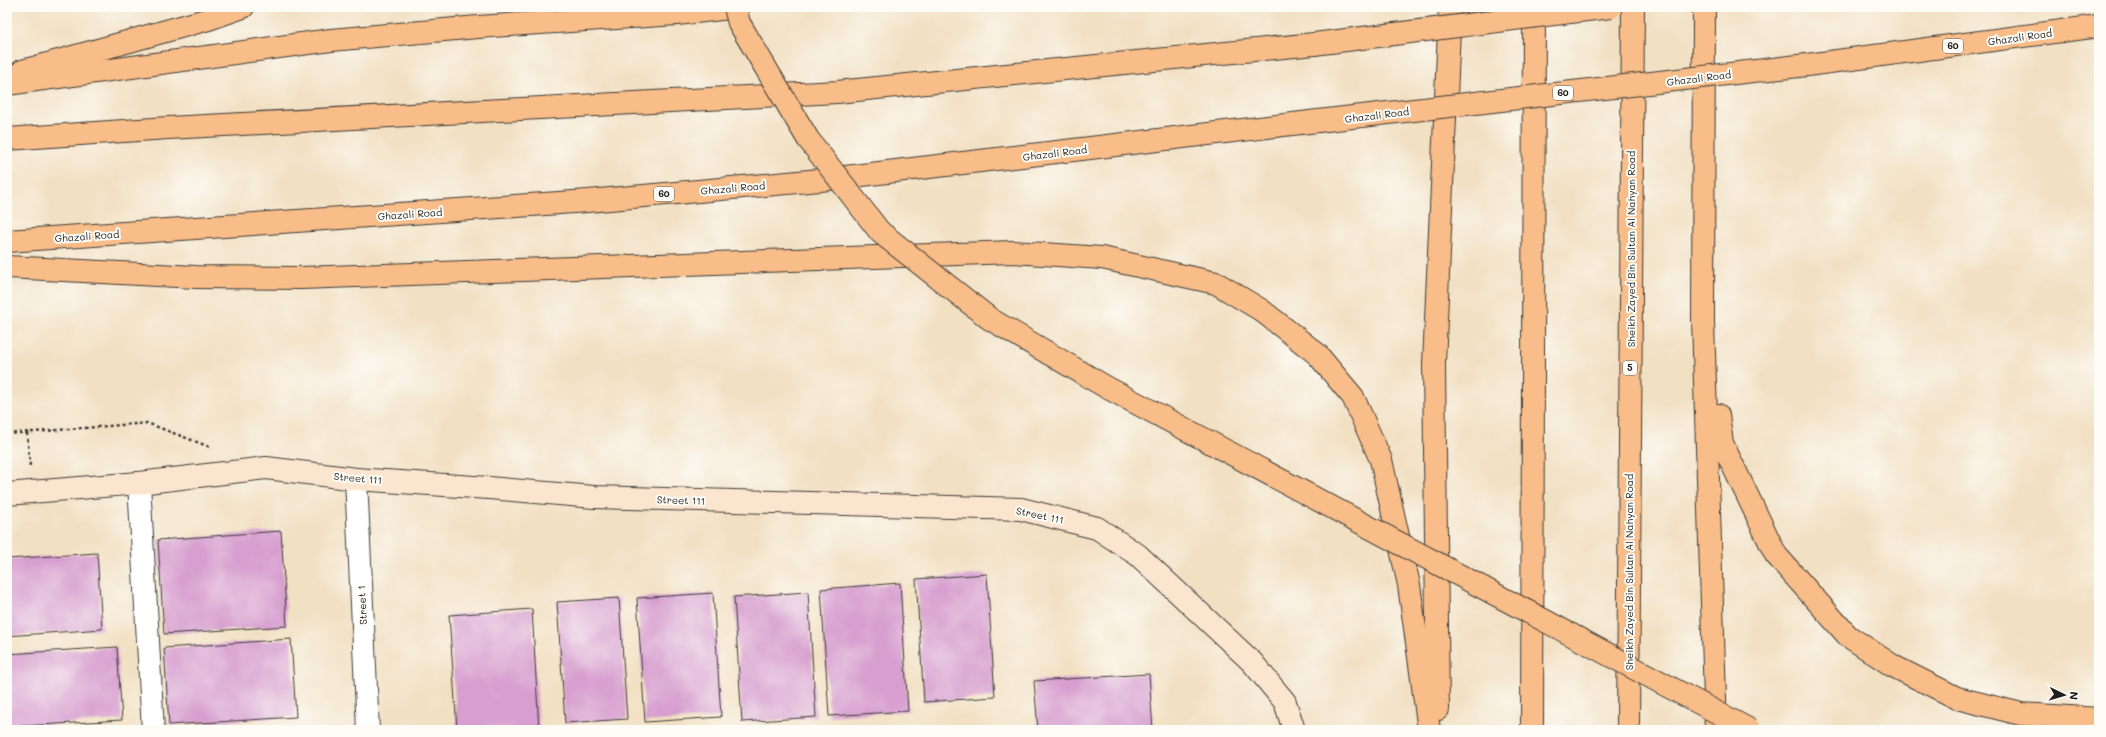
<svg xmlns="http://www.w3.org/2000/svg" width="2106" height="737" font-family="Mali,sans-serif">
	<rect width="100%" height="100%" fill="#fdfcf7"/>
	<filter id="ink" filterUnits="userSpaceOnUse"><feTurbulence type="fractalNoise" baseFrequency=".025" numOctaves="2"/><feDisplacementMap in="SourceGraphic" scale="8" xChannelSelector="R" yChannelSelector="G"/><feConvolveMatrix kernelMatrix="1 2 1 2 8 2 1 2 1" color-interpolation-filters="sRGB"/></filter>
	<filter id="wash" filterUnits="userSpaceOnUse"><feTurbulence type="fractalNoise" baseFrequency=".012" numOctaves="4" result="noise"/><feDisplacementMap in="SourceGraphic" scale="16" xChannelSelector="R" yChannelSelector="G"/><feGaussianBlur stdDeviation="0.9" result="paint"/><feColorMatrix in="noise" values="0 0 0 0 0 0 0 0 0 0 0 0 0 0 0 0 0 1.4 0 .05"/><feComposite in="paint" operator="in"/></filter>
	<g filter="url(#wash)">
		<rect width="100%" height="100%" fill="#f2e0c3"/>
		<g id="blocks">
			<g fill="#d79ecf">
				<path d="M281 531 287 626 164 634 158 540Z"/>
				<path d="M97 553 102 629 7 636V559Z"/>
				<path d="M987 574 995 697 924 702 916 579Z"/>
				<path d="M900 583 908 711 829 716 821 589Z"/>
				<path d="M808 592 816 717 742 722 734 597Z"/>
				<path d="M713 593 721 717 645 722 637 598Z"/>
				<path d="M619 598 627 719 565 723 557 602Z"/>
				<path d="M532 609 539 730H457L449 615Z"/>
				<path d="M291 639 296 717 169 725 164 648Z"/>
				<path d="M117 647 122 720 7 727V654Z"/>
				<path d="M1149 674 1153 730H1038L1034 681Z"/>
			</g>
		</g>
	</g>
	<g filter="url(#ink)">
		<use href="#blocks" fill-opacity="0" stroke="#3c3935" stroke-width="1"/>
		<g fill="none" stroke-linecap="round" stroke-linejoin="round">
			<g stroke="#3c3935" stroke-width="24">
				<g id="street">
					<path d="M356 479 368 730"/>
					<path d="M139 483 153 730"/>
				</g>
			</g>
			<g stroke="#3c3935" stroke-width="24">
				<path id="secondary" d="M7 494 139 483 266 468 356 479 489 488 594 497 1021 509 1097 528 1138 555 1252 662 1285 702 1294 730"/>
			</g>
			<g stroke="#3c3935" stroke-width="24">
				<g id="highway">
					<path d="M1704 7 1703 321 1716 730"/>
					<path d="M1807 65 2099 26"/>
					<path d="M22 71 209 19 243 7"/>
					<path d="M7 84 331 40 478 27 677 14 739 7"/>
					<path d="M7 139 168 128 837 92 1314 44"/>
					<path d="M7 241 588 201 820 180 1318 121"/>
					<path d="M7 267 196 277 301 278 1013 252 1102 258 1216 283 1261 310 1317 354 1353 397 1381 460 1409 585 1429 730"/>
					<path d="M1718 415 1722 443 1776 555 1848 636 1893 666 1957 698 2021 714 2099 719"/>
					<path d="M1438 709 1434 364 1450 7"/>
					<path d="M1532 730 1534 7"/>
					<path d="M1628 730 1633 7"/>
				</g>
			</g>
			<g stroke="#3c3935" stroke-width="2.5" stroke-dasharray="3 3" stroke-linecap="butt">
				<path d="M27 433 30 466"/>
				<path d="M7 434 147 423 210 447"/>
			</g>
			<use href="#street" stroke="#fff" stroke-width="22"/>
			<use href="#secondary" stroke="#fce5cf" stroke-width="22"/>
			<use href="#highway" stroke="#f8bd88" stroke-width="22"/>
			<g stroke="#3c3935" stroke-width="24" stroke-linecap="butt">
				<g id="highway-bridge">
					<path d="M735 7 739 23 808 139 880 232 990 319 1106 387 1750 730"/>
					<path d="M1314 44 1611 7"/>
					<path d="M1318 121 1807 65"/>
				</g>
			</g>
			<use href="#highway-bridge" stroke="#f8bd88" stroke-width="22"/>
		</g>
	</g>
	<g text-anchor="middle" stroke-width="4" stroke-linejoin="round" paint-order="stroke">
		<g fill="#fdfcf7" stroke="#605f5e" stroke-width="1">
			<rect x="1943" y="39" width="20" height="14" rx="3"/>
			<rect x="1553" y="86" width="20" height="14" rx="3"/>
			<rect x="654" y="187" width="20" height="14" rx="3"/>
			<rect x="1623" y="361" width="14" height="14" rx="3"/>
		</g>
		<g font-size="9" font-weight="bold" fill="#1c1c1c">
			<text x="1953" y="49">60</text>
			<text x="1563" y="96">60</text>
			<text x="664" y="197">60</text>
			<text x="1630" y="371">5</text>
		</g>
		<g font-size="10" fill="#1c1c1c" stroke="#fdfcf7">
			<text transform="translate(2020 37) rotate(-8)" y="4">Ghazali Road</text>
			<text transform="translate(1699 78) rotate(-7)" y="4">Ghazali Road</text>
			<text transform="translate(1377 115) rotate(-7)" y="4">Ghazali Road</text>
			<text transform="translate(1055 153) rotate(-7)" y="4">Ghazali Road</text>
			<text transform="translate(733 188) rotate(-5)" y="4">Ghazali Road</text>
			<text transform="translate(410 214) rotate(-4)" y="4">Ghazali Road</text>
			<text transform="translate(87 236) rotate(-4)" y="4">Ghazali Road</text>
			<text transform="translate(1631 249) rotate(-90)" y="4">Sheikh Zayed Bin Sultan Al Nahyan Road</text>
			<text transform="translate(358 478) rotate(5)" y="4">Street 111</text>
			<text transform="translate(681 500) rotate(2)" y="4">Street 111</text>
			<text transform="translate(1040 515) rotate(12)" y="4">Street 111</text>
			<text transform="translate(1629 572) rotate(-90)" y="4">Sheikh Zayed Bin Sultan Al Nahyan Road</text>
			<text transform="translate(362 605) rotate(-93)" y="4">Street 1</text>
		</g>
	</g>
	<rect width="2106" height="737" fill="none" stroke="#fdfcf7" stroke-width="24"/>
	<g transform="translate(2064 695) rotate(95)" stroke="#fdfcf7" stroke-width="3" paint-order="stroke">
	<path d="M0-3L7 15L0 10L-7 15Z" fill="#1c1c1c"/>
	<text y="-6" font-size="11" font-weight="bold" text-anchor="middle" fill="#1c1c1c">N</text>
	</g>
</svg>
